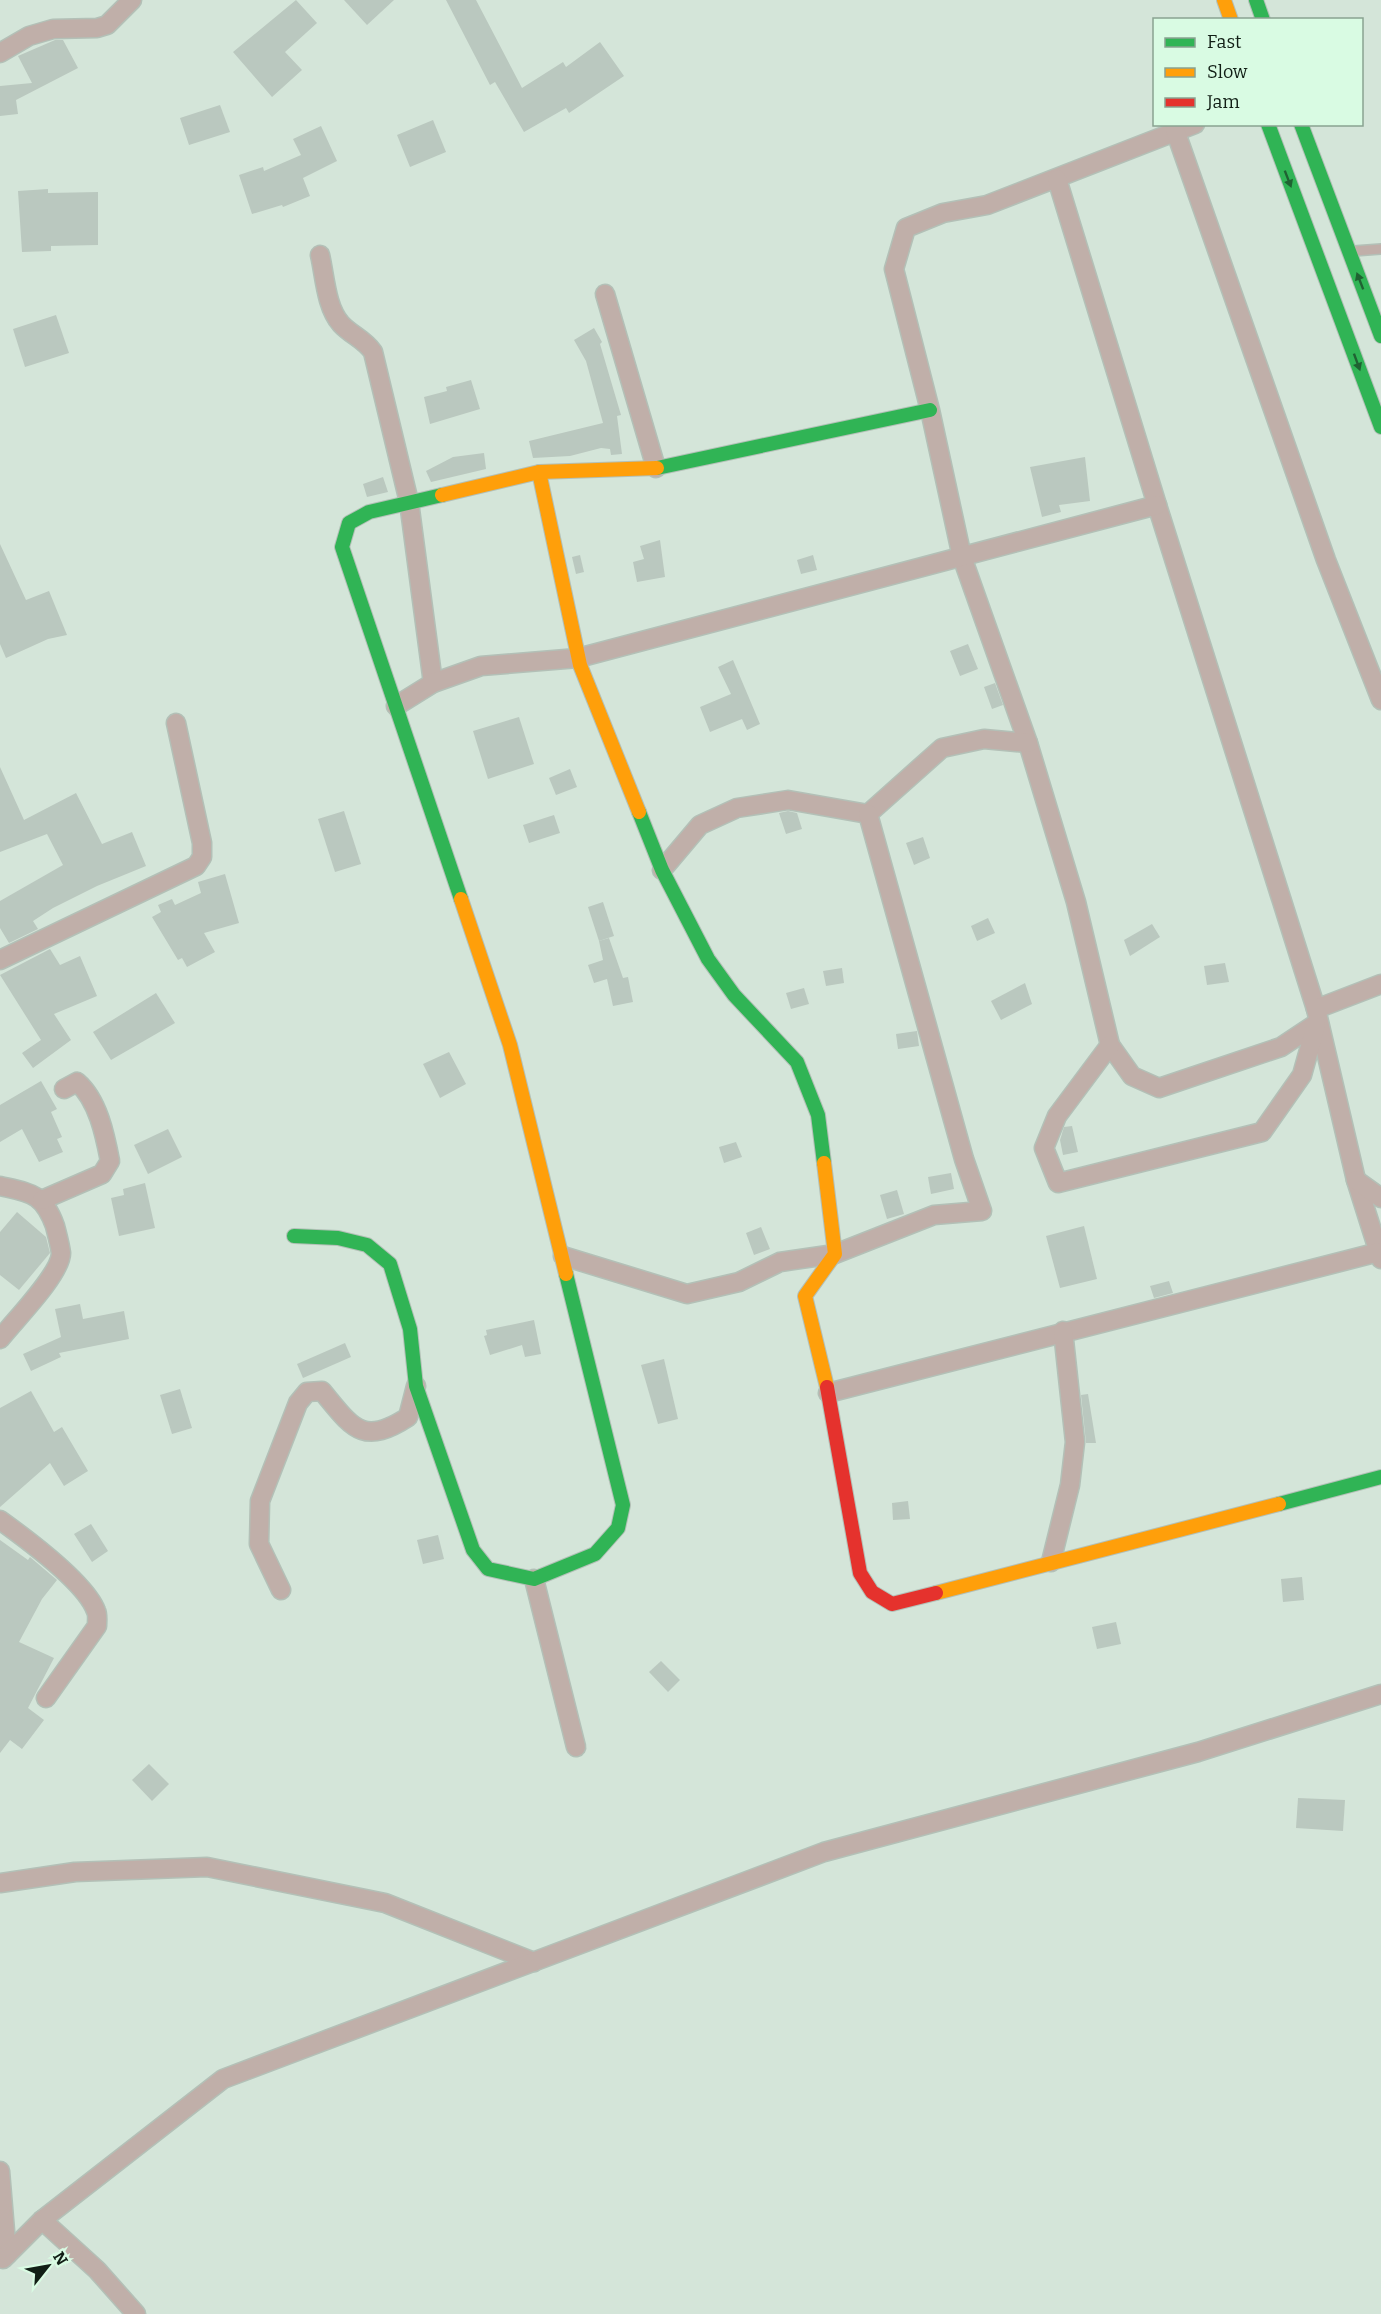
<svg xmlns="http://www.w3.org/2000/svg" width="1381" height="2314" font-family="Bitter,serif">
	<rect width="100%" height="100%" fill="#d4e5d9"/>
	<g fill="#bac8bf">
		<path d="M296 0 317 23 285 52 302 70 272 97 233 52Z"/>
		<path d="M344 0H394L367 25Z"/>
		<path d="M446 0H476L522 88 563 62 566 67 600 42 624 76 569 113 566 108 524 132 495 82 490 85Z"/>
		<path d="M55 40H63L78 68 16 100 18 114 0 116V86L32 83 18 56Z"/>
		<path d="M220 105 230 132 189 145 180 118Z"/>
		<path d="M433 120 446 152 410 167 397 135Z"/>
		<path d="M321 126 337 161 303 178 310 196 283 207 282 205 252 214 239 175 263 167 264 171 301 155 293 139Z"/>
		<path d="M48 189V193L98 192V245L51 246V251L22 252 18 191Z"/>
		<path d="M56 315 69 353 25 367 13 329Z"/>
		<path d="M594 328 602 342 600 344 621 415 617 416 622 454 611 455 610 449 601 448 570 456 533 458 529 441 603 423 586 361 574 340Z"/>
		<path d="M471 380 480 409 430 424 424 397 447 391 446 387Z"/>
		<path d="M484 453 486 469 431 482 426 471 453 457Z"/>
		<path d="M1085 457 1090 501 1059 505 1061 512 1042 517 1030 467Z"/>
		<path d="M383 477 388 492 367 497 363 484Z"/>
		<path d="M660 540 665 577 637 582 633 562 644 559 640 546Z"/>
		<path d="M0 544 26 600 49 591 67 635 48 639 6 658 0 644Z"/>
		<path d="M580 555 584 572 576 574 572 557Z"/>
		<path d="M813 555 817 570 801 574 797 560Z"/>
		<path d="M968 644 978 669 960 676 950 651Z"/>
		<path d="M733 660 760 724 747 730 742 719 710 732 700 707 731 694 718 667Z"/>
		<path d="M995 683 1003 705 992 709 984 687Z"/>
		<path d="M519 717 534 764 488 779 473 731Z"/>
		<path d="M0 767 24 820 76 793 102 844 132 832 146 866 97 886 53 908 33 921 38 929 9 943 0 928V901L63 865 47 834 0 852Z"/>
		<path d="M570 769 577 787 556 795 549 778Z"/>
		<path d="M344 811 361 864 335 872 318 819Z"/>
		<path d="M788 811 797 813 802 829 786 834 779 813Z"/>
		<path d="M554 815 560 833 529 843 523 825Z"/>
		<path d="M923 837 930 858 914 865 906 843Z"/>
		<path d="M225 874 239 923 204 933 215 952 187 967 182 958 178 960 152 917 161 912 158 905 172 899 175 905 201 893 198 882Z"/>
		<path d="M603 902 614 936 599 941 588 907Z"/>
		<path d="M988 918 995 933 977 941 971 926Z"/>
		<path d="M1152 924 1160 937 1130 956 1124 940Z"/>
		<path d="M609 938 623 978 628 977 633 1002 613 1006 607 979 594 983 588 965 603 960 599 941Z"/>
		<path d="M50 949 60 965 80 956 97 996 54 1014 71 1040 33 1068 22 1053 41 1040 0 975Z"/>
		<path d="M1225 963 1229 982 1207 985 1204 966Z"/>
		<path d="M842 968 844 983 826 986 823 971Z"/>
		<path d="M1025 983 1032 1004 1001 1020 991 1001Z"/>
		<path d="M804 988 809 1004 791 1009 786 993Z"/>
		<path d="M156 993 175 1023 111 1060 93 1032Z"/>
		<path d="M917 1031 919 1046 898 1049 896 1034Z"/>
		<path d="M449 1052 466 1084 440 1098 423 1064Z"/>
		<path d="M41 1081 57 1109 51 1112 62 1137 57 1139 63 1152 39 1162 22 1129 0 1142V1105Z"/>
		<path d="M1072 1126 1078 1152 1063 1155 1060 1140 1064 1127Z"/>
		<path d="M168 1129 182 1157 148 1174 134 1145Z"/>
		<path d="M736 1142 742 1157 724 1163 719 1147Z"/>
		<path d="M951 1173 954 1189 931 1194 928 1177Z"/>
		<path d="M145 1183 155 1228 119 1236 111 1198 124 1195 123 1189Z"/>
		<path d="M897 1190 904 1214 887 1219 880 1195Z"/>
		<path d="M17 1212 46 1237 50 1253 19 1290 0 1275V1232Z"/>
		<path d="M1084 1226 1097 1279 1060 1288 1046 1236Z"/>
		<path d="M761 1227 770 1249 754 1255 746 1233Z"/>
		<path d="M1169 1281 1173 1293 1154 1298 1150 1286Z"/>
		<path d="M80 1304 83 1319 124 1311 129 1339 59 1353 61 1357 31 1371 23 1354 61 1337 55 1309Z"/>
		<path d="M534 1320 541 1354 525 1357 522 1345 490 1355 484 1336 487 1335 486 1330Z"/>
		<path d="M345 1343 351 1357 303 1378 297 1364Z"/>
		<path d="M664 1359 678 1419 658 1424 641 1365Z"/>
		<path d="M180 1389 192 1428 172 1434 160 1395Z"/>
		<path d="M31 1391 54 1432 62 1427 88 1471 64 1486 50 1463 0 1507V1408Z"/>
		<path d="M1088 1394 1096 1443H1086L1081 1395Z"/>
		<path d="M908 1501 910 1519 893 1520 892 1503Z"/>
		<path d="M91 1524 108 1551 92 1562 74 1534Z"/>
		<path d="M438 1535 444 1559 423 1564 417 1540Z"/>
		<path d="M0 1540 28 1560 30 1557 57 1580 42 1599 19 1642 54 1658 28 1708 44 1720 22 1749 10 1740 0 1753Z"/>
		<path d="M1302 1577 1304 1600 1283 1602 1281 1579Z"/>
		<path d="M1116 1622 1121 1644 1097 1649 1092 1627Z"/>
		<path d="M661 1661 680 1680 668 1692 649 1672Z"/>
		<path d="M149 1764 169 1784 152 1801 132 1780Z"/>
		<path d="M1298 1798 1345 1800 1343 1831 1296 1828Z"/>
	</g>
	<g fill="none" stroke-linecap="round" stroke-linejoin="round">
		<g stroke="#b3c0b7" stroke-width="12">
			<path id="lane" d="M1354 251 1381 249"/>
		</g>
		<g stroke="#b3c0b7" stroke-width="21">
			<g id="street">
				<path d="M0 53 29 36 53 29 97 28 107 25 132 0"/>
				<path d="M1195 124 987 205 943 213 906 228 894 269 930 410 962 557 1028 743 1076 902 1110 1045 1132 1076 1159 1088 1281 1047 1317 1023"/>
				<path d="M1175 130 1326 560 1381 700"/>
				<path d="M1057 179 1157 505 1316 1009 1356 1180 1381 1259"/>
				<path d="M320 255C325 277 326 307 341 324 351 335 364 339 373 352L409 502 433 683"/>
				<path d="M605 294 656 468"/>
				<path d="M396 706 433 683 481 666 578 658 1157 505"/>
				<path d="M868 814 942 748 984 739 1028 743"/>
				<path d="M662 870 700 825 737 808 788 800 868 814"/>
				<path d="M0 960 196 866 202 857V843L176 723"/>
				<path d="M1316 1009 1381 984"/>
				<path d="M1110 1045 1057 1116 1044 1148 1058 1183 1262 1132 1302 1075 1316 1025"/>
				<path d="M1356 1180 1381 1198"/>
				<path d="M0 1186C31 1193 43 1193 55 1226 57 1234 60 1245 61 1253 61 1274 14 1321 0 1339"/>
				<path d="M42 1200 102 1174 110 1161C105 1135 98 1100 77 1082L64 1089"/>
				<path d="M563 1256 687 1294 739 1282 780 1262 835 1254 934 1215 982 1211 964 1159 868 814"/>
				<path d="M828 1393 1379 1252"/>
				<path d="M0 1520C25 1538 86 1583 96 1611 98 1615 97 1621 97 1626L46 1698"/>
				<path d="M1051 1562 1070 1485 1075 1442 1063 1331"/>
				<path d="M534 1579 576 1747"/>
				<path d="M281 1590 259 1544 260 1501 298 1403 307 1392 322 1391C352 1427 362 1447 408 1417L416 1386"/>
				<path d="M0 1883 75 1872 207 1867 385 1903 534 1962"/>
				<path d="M0 2171 7 2255"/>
				<path d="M3 2259 42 2220"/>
				<path d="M136 2314 97 2270 42 2220 223 2079 824 1852 1198 1752 1381 1694"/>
			</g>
		</g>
		<g stroke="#b3c0b7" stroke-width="16">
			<g id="fast">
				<path d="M1256 0 1263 20"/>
				<path d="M1268 124 1381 427"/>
				<path d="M1301 124 1381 336"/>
				<path d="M657 468 930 410"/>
				<path d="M442 495 369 512 349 523 342 547 461 899"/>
				<path d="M639 812 662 870 708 959 734 995 797 1062 818 1115 824 1163"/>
				<path d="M294 1236 338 1238 367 1245 390 1264 410 1329 416 1386 473 1550 488 1569 534 1579 595 1554 618 1528 623 1505 566 1274"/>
				<path d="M1279 1504 1381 1477"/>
			</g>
		</g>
		<g stroke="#b3c0b7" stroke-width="16">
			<g id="slow">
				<path d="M1224 0 1231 20"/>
				<path d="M539 472 580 665 639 812"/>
				<path d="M442 495 539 472 657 468"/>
				<path d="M461 899 510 1045 566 1274"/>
				<path d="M824 1163 835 1254 805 1296 827 1387"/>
				<path d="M936 1593 1279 1504"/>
			</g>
		</g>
		<g stroke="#b3c0b7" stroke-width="16">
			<path id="jam" d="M827 1387 860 1573 872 1592 892 1604 936 1593"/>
		</g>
		<use href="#lane" stroke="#c0afa9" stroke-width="9"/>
		<use href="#street" stroke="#c0afa9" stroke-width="18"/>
		<use href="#fast" stroke="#30b455" stroke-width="14"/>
		<use href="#slow" stroke="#ff9f0a" stroke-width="14"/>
		<use href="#jam" stroke="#e5322d" stroke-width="14"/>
	</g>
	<defs><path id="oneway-solid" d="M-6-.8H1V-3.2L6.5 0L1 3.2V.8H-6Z" transform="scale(1.5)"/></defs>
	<g fill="#1f6232">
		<use href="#oneway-solid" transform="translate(1288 179) rotate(69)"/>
		<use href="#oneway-solid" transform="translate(1360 281) rotate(-111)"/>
		<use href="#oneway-solid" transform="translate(1357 362) rotate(70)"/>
	</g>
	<rect x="1153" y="18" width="210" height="108" fill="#d9fbe3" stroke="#89a391" stroke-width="1.5"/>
	<rect x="1165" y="38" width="30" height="9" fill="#30b455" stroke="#89a391" stroke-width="1.5"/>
	<text x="1207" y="48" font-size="18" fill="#111e15">Fast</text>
	<rect x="1165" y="68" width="30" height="9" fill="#ff9f0a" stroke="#89a391" stroke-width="1.5"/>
	<text x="1207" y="78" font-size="18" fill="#111e15">Slow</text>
	<rect x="1165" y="98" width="30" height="9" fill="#e5322d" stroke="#89a391" stroke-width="1.5"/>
	<text x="1207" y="108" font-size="18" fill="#111e15">Jam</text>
	<g transform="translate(48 2266) rotate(59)" stroke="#d9fbe3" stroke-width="4.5" paint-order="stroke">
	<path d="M0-4.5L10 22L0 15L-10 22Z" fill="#111e15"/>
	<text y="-9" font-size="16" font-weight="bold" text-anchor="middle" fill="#111e15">N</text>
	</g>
</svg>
